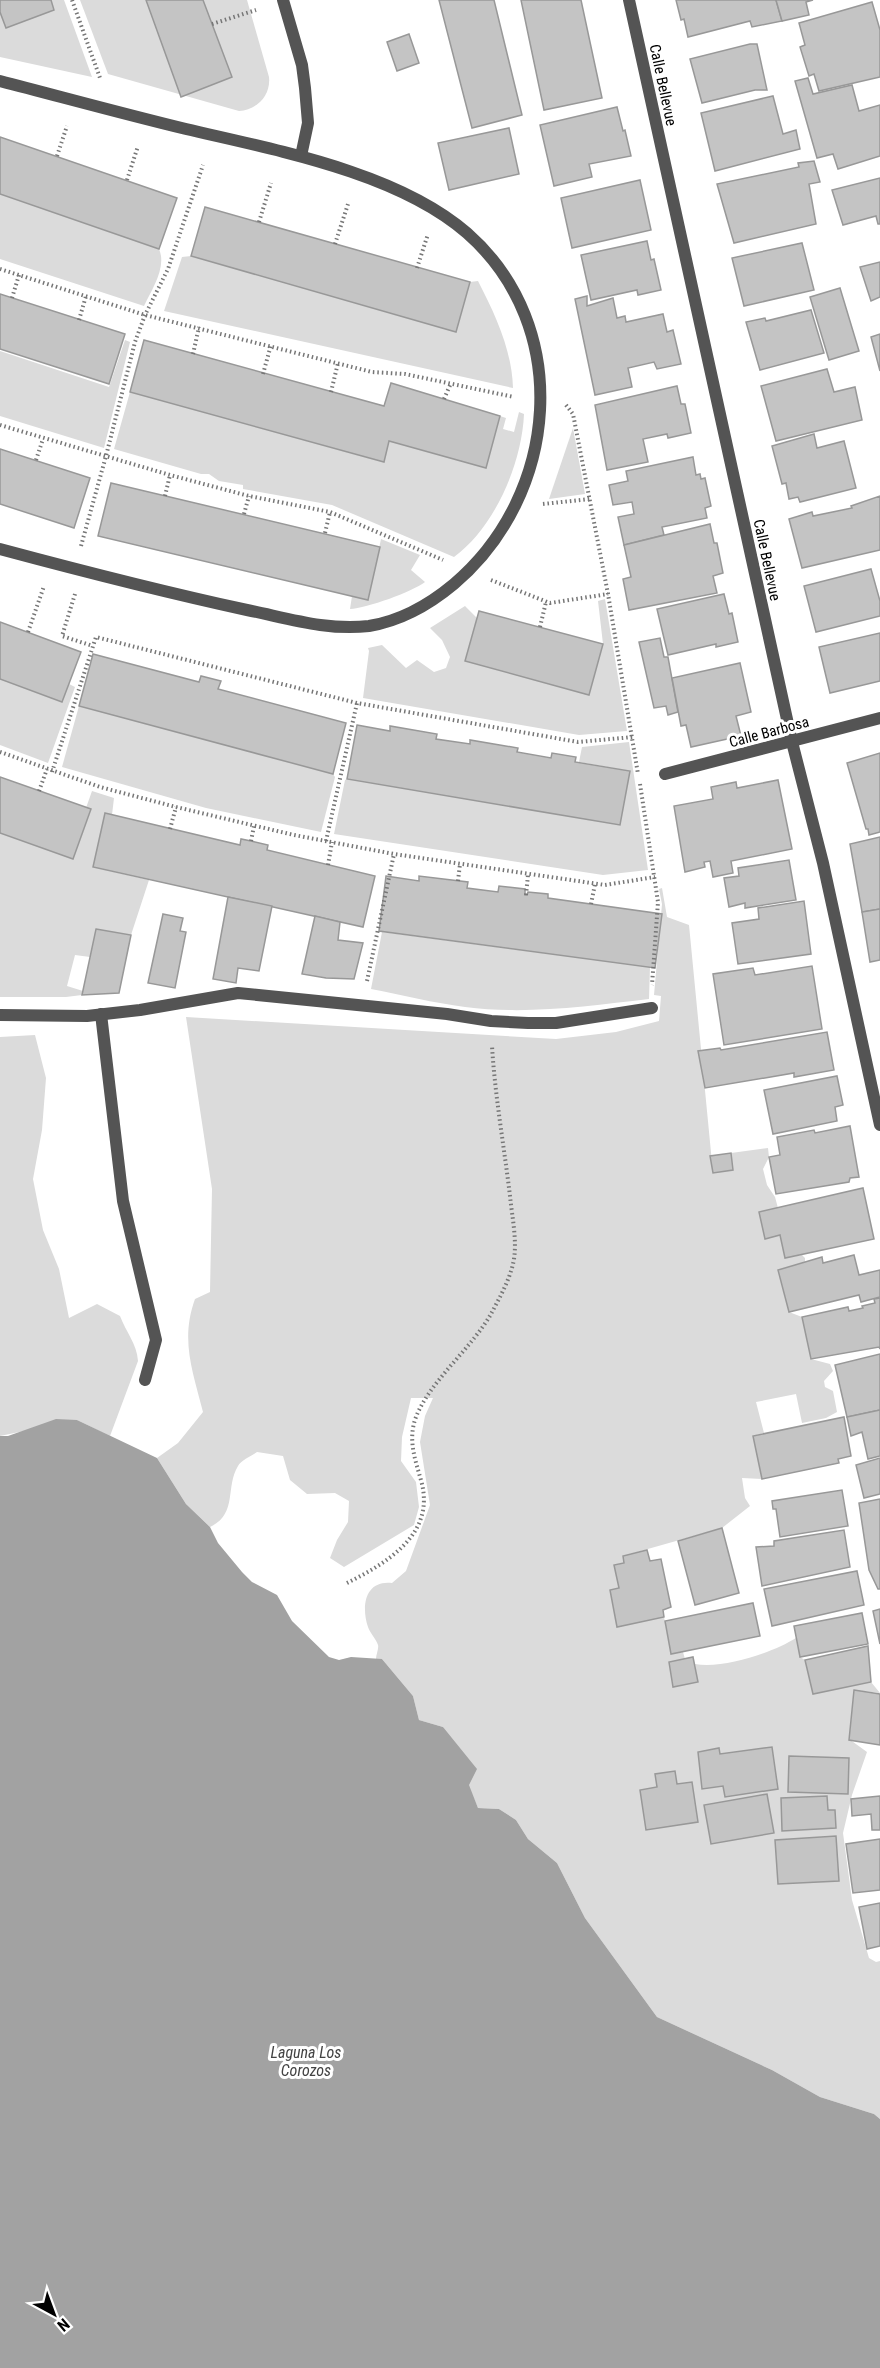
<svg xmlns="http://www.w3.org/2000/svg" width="880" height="2368" font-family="'Roboto Condensed',sans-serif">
	<rect width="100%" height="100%" fill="#fff"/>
	<g fill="#dbdbdb">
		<path d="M51 0H64L92 77 0 57V12L6 28 54 10Z"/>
		<path d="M80 0H247L269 77C271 95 257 110 239 111L108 74Z"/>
		<path d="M0 194 159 249C167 267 152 289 144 306L0 259Z"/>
		<path d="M191 256 456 332 470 282 478 281C495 314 512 350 513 388L164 311 182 257Z"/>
		<path d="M125 340 130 342 104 448 0 416V351L109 387Z"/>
		<path d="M130 392 383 462 389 441 486 468 500 416 506 418 503 429 514 432 519 412 524 414C522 463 495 527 454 557L332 505 243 489V485L219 481 209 474H201L114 449Z"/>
		<path d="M573 428 585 494 549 499Z"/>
		<path d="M381 539 420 555 411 570 425 582C412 592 367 608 350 609L352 596 368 600Z"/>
		<path d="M605 599 627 731 579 735 363 698 369 651 368 648 382 645 406 668 417 660 434 672 446 668 450 657 442 640 430 628 465 606 477 618 466 661 589 695 603 644 598 601Z"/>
		<path d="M0 679 62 702 69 684 75 687 48 763 0 745Z"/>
		<path d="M79 706 333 774 335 777 321 832 206 808 62 767Z"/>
		<path d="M629 742 648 870 603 875 334 834 345 780 347 779 620 825 630 771 579 762 582 747Z"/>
		<path d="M92 791 114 798 112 815 93 867 149 880 131 935 96 929 90 957 75 955 67 986 83 991 82 995 66 997H0V833L73 859 91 810 86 808Z"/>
		<path d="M662 888 667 917 689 925 713 1173 733 1170 731 1153 768 1148 769 1157 763 1169 767 1185 775 1197 778 1208 759 1212 765 1238 780 1235 785 1258 802 1255 805 1258V1262L778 1270 789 1312 802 1317 811 1359 830 1364 833 1371 824 1381 825 1387 833 1391 837 1412 826 1418 802 1423 796 1394 756 1402 764 1433 753 1436 762 1479 742 1478 745 1498 750 1506 722 1528 623 1556 624 1563 614 1565 619 1588 610 1591 617 1627 664 1617 671 1654 683 1652 685 1659 669 1662 673 1687 698 1682 695 1664C723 1669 772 1653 796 1638L800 1657 805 1660 813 1694 871 1682 880 1693 854 1690 849 1739 867 1752 852 1795 843 1833 852 1900 869 1958 876 1962 880 1961V2119L874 2114 820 2097 772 2070 657 2017 585 1918 557 1863 528 1839 516 1820 499 1809 478 1808 443 1727 419 1720 413 1696 382 1659H376C376 1655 379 1648 378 1645 376 1639 370 1633 368 1627 361 1606 365 1580 392 1583L406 1571 430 1505 420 1442 425 1416 433 1398H411L402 1437 401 1461 416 1482 419 1507 414 1525 344 1567 330 1558 337 1540 348 1522 349 1501 335 1493 307 1494 290 1480 283 1456 257 1452C251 1456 241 1460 238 1466 225 1487 238 1514 210 1527L186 1504 157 1458 178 1443 203 1412C193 1372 180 1340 195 1299L210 1292 212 1189 186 1017 556 1039 616 1032 659 1021 661 996 654 995 662 904 659 889Z"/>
		<path d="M382 932 650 967 649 999C589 1006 526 1015 465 1007 434 1003 402 995 371 989Z"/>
		<path d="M35 1035 46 1078 42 1130 33 1179 43 1230 59 1269 69 1318 97 1304 120 1316C126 1332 137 1344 138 1361L110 1436 77 1420 0 1436V1037Z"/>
	</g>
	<path fill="#a2a2a2" d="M56 1419 77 1420 157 1458 186 1504 210 1527 218 1543 242 1572 252 1582 277 1595 292 1621 329 1657 339 1660 351 1657 382 1659 413 1696 419 1720 443 1727 477 1769 469 1785 478 1808 499 1809 516 1820 528 1839 557 1863 585 1918 657 2017 772 2070 820 2097 874 2114 880 2119V2368H0V1436H8Z"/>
	<g fill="#c4c4c4" stroke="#989898" stroke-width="1.5">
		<path d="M0 0H51L54 10 6 28 0 12Z"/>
		<path d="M146 0H203L232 77 181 97Z"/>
		<path d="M439 0H494L522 115 472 128Z"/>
		<path d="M521 0H581L602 98 544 110Z"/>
		<path d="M676 0H776L782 21 752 27 750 21 688 37 684 19 681 20Z"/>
		<path d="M776 0H813L806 2 809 15 782 21Z"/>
		<path d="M872 2 880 30V77L819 91 814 74 809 76 800 47 805 45 799 23Z"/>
		<path d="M409 34 419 63 397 71 387 42Z"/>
		<path d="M750 44H757L767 90H755L702 103 690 59Z"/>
		<path d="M808 78 813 94 852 85 859 111 880 105V156L838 169 833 154 817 158 795 81Z"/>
		<path d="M773 96 783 134 796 130 800 149 715 171 701 113Z"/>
		<path d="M617 107 623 131 625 130 631 156 589 164 592 177 554 186 540 125Z"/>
		<path d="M509 128 519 174 449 190 438 143Z"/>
		<path d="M0 137 177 198 159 249 0 194Z"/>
		<path d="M814 161 820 182 809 184 816 224 734 243 717 184 799 167 798 163Z"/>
		<path d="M880 178V224H878L876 216 843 225 832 190Z"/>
		<path d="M640 180 651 230 572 248 561 198Z"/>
		<path d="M205 207 470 282 456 332 191 256Z"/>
		<path d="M647 241 651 260 654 259 661 290 638 295 637 290 591 300 581 255Z"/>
		<path d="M802 243 814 290 744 306 732 258Z"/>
		<path d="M880 262V297L871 301 860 267Z"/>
		<path d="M840 288 859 351 829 360 810 297Z"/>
		<path d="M0 294 125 334 109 384 0 349Z"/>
		<path d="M587 296V306L613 298 617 318 625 316 626 322 663 314 667 332 673 330 681 364 657 369 654 362 628 368 632 387 595 395 575 299Z"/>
		<path d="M811 310 824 353 760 370 746 322 765 318 766 321Z"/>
		<path d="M880 334V371L871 337Z"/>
		<path d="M144 340 384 406 391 383 500 416 486 468 389 441 384 462 130 392Z"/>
		<path d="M827 369 834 392 855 387 862 420 776 441 761 386Z"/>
		<path d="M677 386 681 404H685L691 433 668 438 667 434 643 439 648 462 607 470 595 405Z"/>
		<path d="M814 434 817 448 844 441 856 488 800 502 798 497 789 499 786 483 782 484 772 446Z"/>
		<path d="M0 449 90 478 74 528 0 504Z"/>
		<path d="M693 457 696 475 700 474 701 479 705 478 711 506 705 508 707 518 662 527 664 535 624 545 618 517 634 514 632 502 613 505 609 485 628 481 626 471Z"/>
		<path d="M111 483 380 547 368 600 98 536Z"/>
		<path d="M880 496V550L802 568 789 519 812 512 813 516 852 508 851 506Z"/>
		<path d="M710 524 714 543H717L723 573 713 576 717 593 629 610 623 579 631 577 624 545Z"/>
		<path d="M871 569 880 601V616L816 632 804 586Z"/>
		<path d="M724 594 729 614 732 613 738 642 716 647V644L668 655 657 609Z"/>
		<path d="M479 611 603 644 589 695 465 661Z"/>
		<path d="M0 622 81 652 62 702 0 679Z"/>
		<path d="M880 633V681L830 693 819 647Z"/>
		<path d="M660 638 664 657H668L678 712 668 715 666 706 654 708 639 642Z"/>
		<path d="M93 654 199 682 201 676 221 681 218 689 346 723 333 774 79 706Z"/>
		<path d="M740 663 751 712 736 716 741 736 691 747 686 725 681 726 672 678Z"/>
		<path d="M357 725 390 731V726L437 734 436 739 470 744V740L518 748 517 752 551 758 552 753 576 757 575 762 630 771 620 825 347 779Z"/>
		<path d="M880 753V832L869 835 868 829H866L847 763Z"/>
		<path d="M0 777 91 809 73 859 0 833Z"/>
		<path d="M778 780 792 849 731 861 733 873 713 877 710 861 704 862 705 867 685 872 674 806 713 799 711 787 736 782 737 788Z"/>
		<path d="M105 813 240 845 241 839 251 841 268 845 267 850 375 876 363 927 93 867Z"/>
		<path d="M880 837V909L862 912 850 844Z"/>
		<path d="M789 860 796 900 745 908V903L729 907 724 878 739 876 738 868Z"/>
		<path d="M386 876 419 881V876L468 882 467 888 498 892 499 886 525 889V895H527L528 892 548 894V898L662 914 655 968 379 931Z"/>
		<path d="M228 897 272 906 259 971 238 968 236 983 213 979Z"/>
		<path d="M804 901 811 954 738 964 732 923 759 919 758 908Z"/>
		<path d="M880 909V960L870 962 862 912Z"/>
		<path d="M163 914 183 918 180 931 186 932 175 988 148 983Z"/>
		<path d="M315 916 340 922 338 940 363 943 354 979 326 978 302 974Z"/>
		<path d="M96 929 131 935 119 993 82 995Z"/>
		<path d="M812 966 822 1029 724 1045 713 974 753 968 755 975Z"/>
		<path d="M827 1032 834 1070 794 1077V1073L705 1088 698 1051 720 1048 721 1050Z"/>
		<path d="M837 1076 843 1105 835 1107 837 1121 773 1134 764 1090Z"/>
		<path d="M850 1126 859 1177 850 1178 849 1182 776 1194 769 1157 780 1155 777 1137 814 1130 815 1133Z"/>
		<path d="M731 1153 733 1170 713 1173 710 1156Z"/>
		<path d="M863 1188 874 1239 785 1258 780 1235 765 1239 759 1212Z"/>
		<path d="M854 1255 859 1275 880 1270V1297L861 1302 859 1295 789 1312 778 1270 822 1257 823 1263Z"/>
		<path d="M880 1298V1349L879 1347 811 1359 802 1317 848 1307 849 1311 863 1308 862 1306 875 1303 874 1299Z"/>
		<path d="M880 1354V1410L847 1417 835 1365Z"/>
		<path d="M880 1410V1456L868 1459 862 1432 851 1436 847 1417Z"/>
		<path d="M844 1417 851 1456 838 1459 839 1463 762 1479 753 1436Z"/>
		<path d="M880 1458V1494L864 1498 856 1465Z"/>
		<path d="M842 1490 848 1526 780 1537 776 1509H773L772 1501Z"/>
		<path d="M880 1499V1589H878L869 1570 859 1503Z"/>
		<path d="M722 1528 739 1593 695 1605 678 1541Z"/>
		<path d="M844 1530 850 1567 762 1586 756 1547 774 1546V1541Z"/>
		<path d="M647 1550 650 1561 661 1559 671 1607 663 1610 664 1617 617 1627 610 1590 619 1588 614 1565 624 1563 623 1556Z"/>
		<path d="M857 1571 864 1605 772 1626 764 1589Z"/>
		<path d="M753 1603 760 1636 671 1654 665 1621Z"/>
		<path d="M880 1609V1644L873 1611Z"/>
		<path d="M862 1613 868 1644 800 1657 794 1626Z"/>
		<path d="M868 1646 871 1682 813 1694 805 1660Z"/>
		<path d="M693 1657 698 1682 673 1687 669 1662Z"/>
		<path d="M854 1690 880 1694V1745L849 1740Z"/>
		<path d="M772 1747 778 1789 725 1797 723 1786 702 1789 698 1752 719 1748 720 1754Z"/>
		<path d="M789 1756 849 1758 848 1794 788 1792Z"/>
		<path d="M675 1771 677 1784 692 1782 698 1822 646 1830 640 1790 657 1787 655 1774Z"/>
		<path d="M767 1794 774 1833 711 1844 704 1805Z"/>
		<path d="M827 1796 828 1810H835L836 1828 782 1831 781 1798Z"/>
		<path d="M880 1796V1830H872L871 1814 852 1816 851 1799Z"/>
		<path d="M836 1836 839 1881 778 1884 775 1840Z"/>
		<path d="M880 1839V1890L853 1893 846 1844Z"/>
		<path d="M880 1903V1946L867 1949 859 1907Z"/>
	</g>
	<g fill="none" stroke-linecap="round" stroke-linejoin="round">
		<g stroke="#767676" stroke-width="4" stroke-dasharray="1.5 3" stroke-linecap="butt">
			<path d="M72 0 100 78"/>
			<path d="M212 24 256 10"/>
			<path d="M57 156 67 126"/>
			<path d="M127 180 138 146"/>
			<path d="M259 222 271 183"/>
			<path d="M335 244 348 204"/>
			<path d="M417 268 428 234"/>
			<path d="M0 269 145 315 372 372 405 374 514 397"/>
			<path d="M12 298 19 275"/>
			<path d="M79 320 86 296"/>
			<path d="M193 354 199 327"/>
			<path d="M263 374 271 345"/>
			<path d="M331 392 338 363"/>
			<path d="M444 399 451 383"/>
			<path d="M566 405 573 414 608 594 638 774"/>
			<path d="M0 425 170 475 249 496 330 512 443 560"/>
			<path d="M36 460 43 439"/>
			<path d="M165 496 170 475"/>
			<path d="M543 504 590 499"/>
			<path d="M244 514 249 496"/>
			<path d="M325 533 330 512"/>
			<path d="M81 546 106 456 135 342 145 315 168 269 203 165"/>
			<path d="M491 580 550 603 608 594"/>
			<path d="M75 594 62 636 93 646"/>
			<path d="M540 627 546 602"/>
			<path d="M28 632 44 586"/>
			<path d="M0 752 100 787 176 807 294 835 394 854 605 885 655 877"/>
			<path d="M52 772 96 637 357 703 578 742 633 737"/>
			<path d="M640 784 658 902 652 985"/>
			<path d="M39 791 47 769"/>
			<path d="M170 829 176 807"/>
			<path d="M251 841 254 826"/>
			<path d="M326 841 357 703"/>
			<path d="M328 865 332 842"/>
			<path d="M458 881 460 864"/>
			<path d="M526 895 528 875"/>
			<path d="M591 904 595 884"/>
			<path d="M367 981 394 854"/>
			<path d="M347 1583C387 1563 434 1535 422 1484 416 1461 407 1441 416 1417 430 1381 471 1349 491 1314 499 1299 509 1281 513 1264 518 1243 512 1217 510 1196 504 1146 495 1096 492 1046"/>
		</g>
		<path stroke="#545454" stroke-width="12" d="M101 1014 123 1201 156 1340 145 1380"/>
		<g stroke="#545454" stroke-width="12">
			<path d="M283 0 302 65 305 88 308 123 301 156"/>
			<path d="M629 0 792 742 823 863 880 1125"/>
			<path d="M0 81C62 97 124 114 186 129 275 150 397 172 467 233 574 327 559 495 454 584 430 604 400 621 369 626 327 631 287 618 247 610 164 592 82 571 0 549"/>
			<path d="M665 774 880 718"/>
			<path d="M0 1015 87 1016 140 1010 238 993 447 1014 491 1021 528 1023H556L652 1008"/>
		</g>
	</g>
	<g text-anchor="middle" stroke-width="6" stroke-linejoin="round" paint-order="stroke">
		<g font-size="15" fill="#000" stroke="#fff">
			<text transform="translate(663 85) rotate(78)" y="5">Calle Bellevue</text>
			<text transform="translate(767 560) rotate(78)" y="5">Calle Bellevue</text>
			<text transform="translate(769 732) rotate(-15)" y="5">Calle Barbosa</text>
		</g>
		<g font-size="16" font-style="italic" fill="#434343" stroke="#fff">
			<text x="306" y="2058">Laguna Los<tspan x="306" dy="18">Corozos</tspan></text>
		</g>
	</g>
	<g transform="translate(54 2314) rotate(139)" stroke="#ffffff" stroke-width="4.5" paint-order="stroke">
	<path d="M0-4.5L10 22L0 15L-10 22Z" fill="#000000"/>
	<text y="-9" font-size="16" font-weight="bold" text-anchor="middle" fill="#000000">N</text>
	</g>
</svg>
